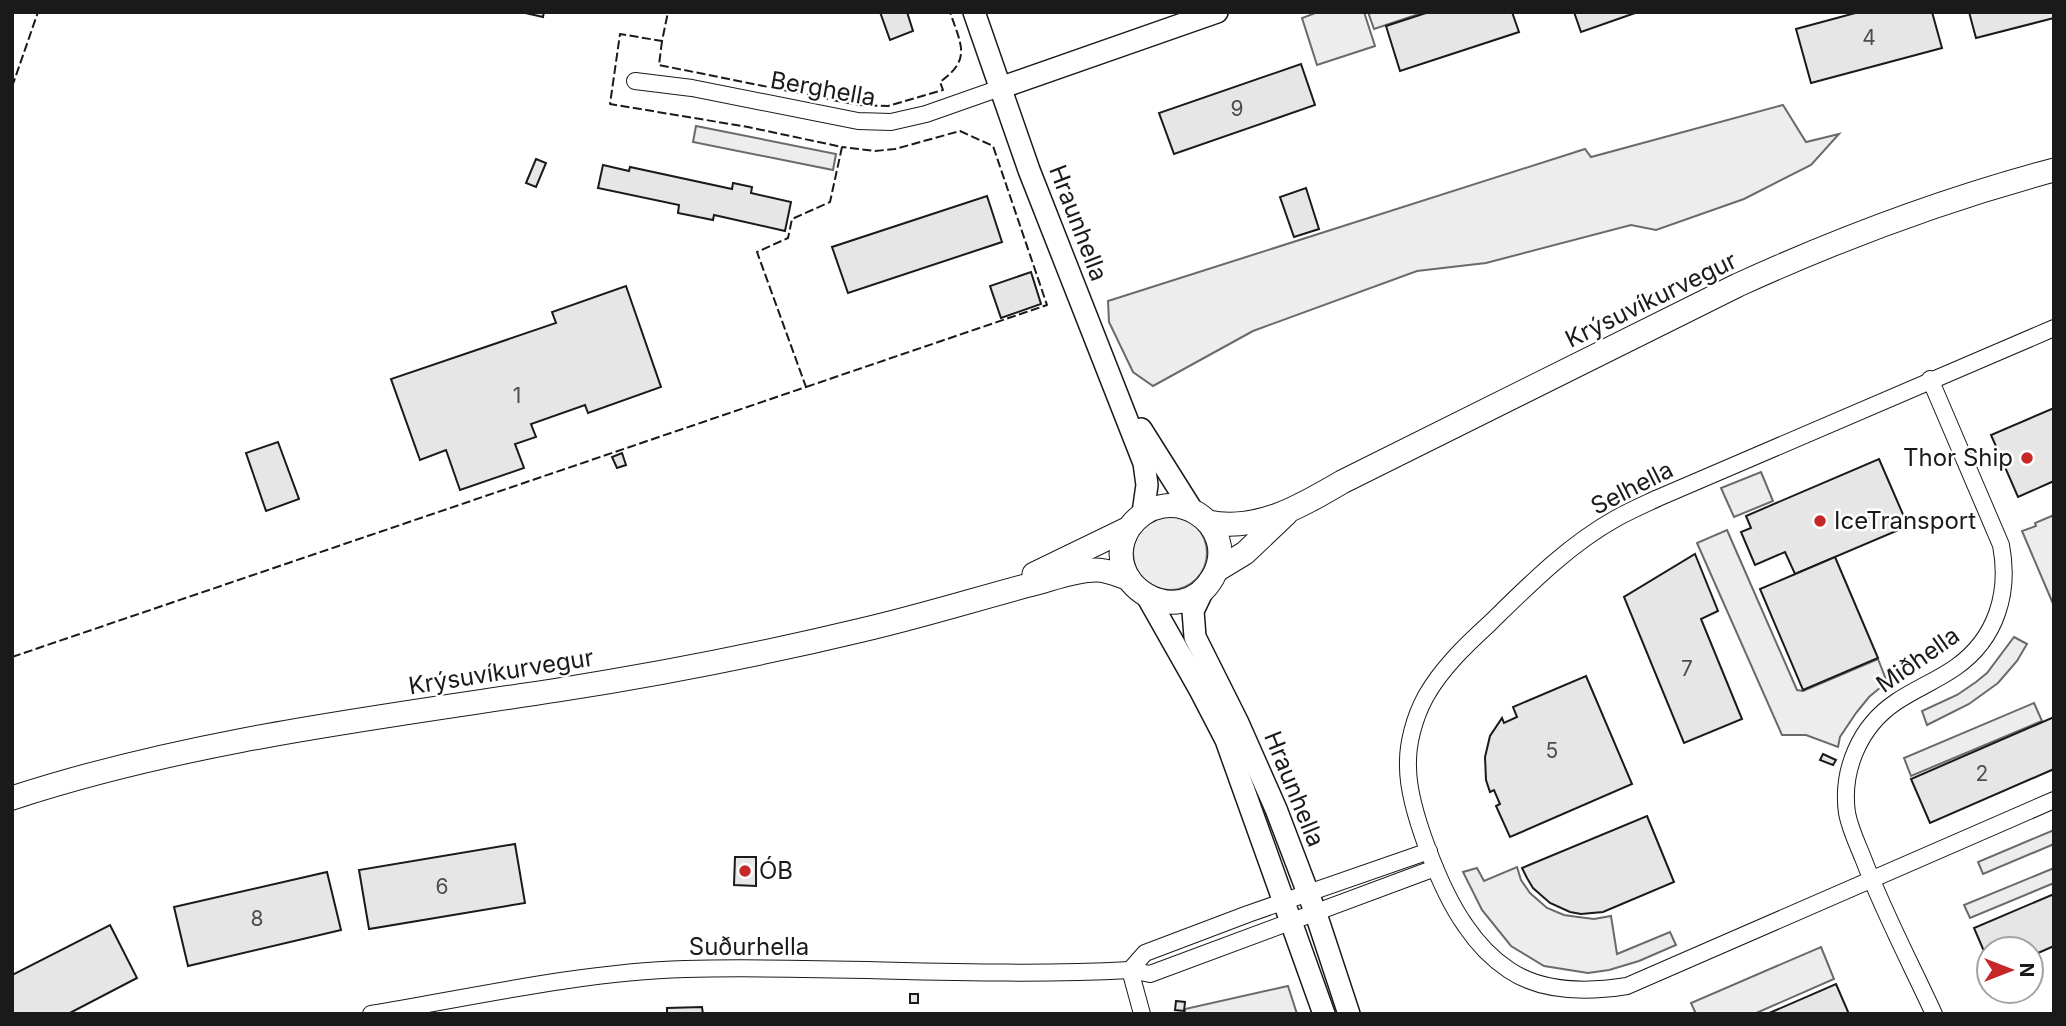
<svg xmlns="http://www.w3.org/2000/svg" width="2066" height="1026" font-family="Inter,sans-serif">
	<rect width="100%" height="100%" fill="#fff"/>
	<g fill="#ededed" stroke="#6a6a6a" stroke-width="2">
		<path d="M1318 12H1364L1375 46 1317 65 1302 18Z"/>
		<path d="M1368 12H1425L1374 29Z"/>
		<path d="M1783 105 1806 142 1839 134 1811 165 1744 199 1656 230 1631 225 1486 263 1417 271 1253 331 1153 386 1133 372 1109 322 1108 301 1585 149 1591 157Z"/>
		<path d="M696 126 836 154 833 170 693 142Z"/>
		<path d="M1761 472 1773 501 1734 517 1721 488Z"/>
		<path d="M2054 515V606L2022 531 2036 526 2035 523Z"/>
		<circle cx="1170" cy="553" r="37"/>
		<path d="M1727 530 1797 690 1803 691 1878 659 1887 682 1869 697 1856 713 1840 737 1838 747 1806 735H1782L1697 543Z"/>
		<path d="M2014 637 2027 644 2017 661 1998 683 1969 704 1927 725 1922 711 1957 695 1976 682 1987 673Z"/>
		<path d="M2034 703 2042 721 1911 776 1904 758Z"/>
		<path d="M2054 830V844L1983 874 1978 862Z"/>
		<path d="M1517 867 1521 880 1530 893 1547 908 1564 915 1578 917 1594 919 1611 916 1617 954 1670 932 1676 945 1639 961 1609 970 1588 973 1544 966 1511 946 1482 910 1463 872 1477 868 1484 881Z"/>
		<path d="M2054 868V883L1970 918 1964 905Z"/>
		<path d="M1821 947 1834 979 1754 1014H1696L1691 1003Z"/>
		<path d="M1288 986 1297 1014H1185V1009Z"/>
	</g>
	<g fill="#e6e6e6" stroke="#1a1a1a" stroke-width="2">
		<path d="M521 12H544L543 17Z"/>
		<path d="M880 12H907L913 31 890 40Z"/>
		<path d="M1429 12H1512L1519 32 1400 71 1386 26Z"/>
		<path d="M1574 12H1638L1581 32Z"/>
		<path d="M1859 12H1932L1942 48 1811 83 1796 29Z"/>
		<path d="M1969 12H2054V18L1976 38Z"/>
		<path d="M1301 64 1315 105 1174 154 1159 113Z"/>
		<path d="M536 159 546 163 536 187 526 183Z"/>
		<path d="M603 165 629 171 630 167 732 189 733 183 752 187 751 193 791 202 785 231 714 215 713 220 678 213 679 205 598 188Z"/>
		<path d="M1306 188 1319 229 1294 237 1280 197Z"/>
		<path d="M987 196 1002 242 848 293 832 247Z"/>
		<path d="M1031 272 1041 304 1001 318 990 286Z"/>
		<path d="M626 286 661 387 588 413 585 405 531 424 536 437 515 444 524 468 460 490 446 450 420 460 391 379 556 323 552 312Z"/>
		<path d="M2054 408V481L2018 497 1991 435Z"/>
		<path d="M278 442 299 499 266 511 246 453Z"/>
		<path d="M622 453 626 465 617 468 612 457Z"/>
		<path d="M1879 459 1908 526 1795 574 1785 552 1755 565 1741 532 1751 528 1746 516Z"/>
		<path d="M1695 554 1718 611 1701 619 1742 719 1684 743 1624 597Z"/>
		<path d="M1835 557 1878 658 1803 690 1760 589Z"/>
		<path d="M1586 676 1632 784 1510 837 1496 806 1500 804 1494 790 1490 792 1486 780 1485 757 1490 736 1502 718 1504 723 1517 717 1513 707Z"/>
		<path d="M2054 717V769L1930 823 1911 779Z"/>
		<path d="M1823 754 1836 760 1833 765 1820 760Z"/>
		<path d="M1647 816 1674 882 1603 912 1581 914 1570 912 1550 903 1533 888 1527 878 1522 868Z"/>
		<path d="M515 844 525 903 369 929 359 870Z"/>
		<path d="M735 857H756V886L734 885Z"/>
		<path d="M327 872 341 930 188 966 174 907Z"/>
		<path d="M2054 894V946L2031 956V949H1989V963L1974 928Z"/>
		<path d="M110 925 137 978 68 1014H12V975Z"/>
		<path d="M1836 984 1849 1014H1767Z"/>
		<rect x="910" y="994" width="8" height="9"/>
		<path d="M1176 1001 1185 1002 1184 1011 1175 1010Z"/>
		<path d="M702 1007 703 1014H667V1008Z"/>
	</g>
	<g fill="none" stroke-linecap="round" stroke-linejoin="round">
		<g stroke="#1a1a1a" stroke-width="18">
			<g id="minor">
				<path d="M635 81 692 88 858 121 891 122 926 114 1000 88"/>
				<path d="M2054 328 1658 498C1643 505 1629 511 1615 519 1567 546 1528 586 1489 624 1466 645 1442 668 1426 696 1415 716 1407 743 1408 767 1408 808 1441 891 1465 925 1477 943 1491 958 1509 970 1543 993 1589 992 1627 986L2054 800"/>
				<path d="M1930 379 2001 545C2010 592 1997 638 1956 667 1938 680 1915 689 1896 702 1860 726 1841 770 1847 813 1850 829 1857 843 1863 858 1883 911 1910 962 1934 1014"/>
				<path d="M1130 970 1145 953 1248 914 1429 851"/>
				<path d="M1130 970 1142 1014"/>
				<path d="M371 1014C473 997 582 972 685 969 833 965 982 978 1130 970L1150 974 1435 868"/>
			</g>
		</g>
		<g stroke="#1a1a1a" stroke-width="24">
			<g id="tertiary">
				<path d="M974 12 1029 170 1144 463 1147 485 1143 513"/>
				<path d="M1000 88 1217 12"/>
				<path d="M1141 429 1192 510"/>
				<path d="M1203 590 1193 611 1195 637 1238 723 1276 809 1316 914 1349 1014"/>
				<path d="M1147 596 1199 688 1226 740 1324 1014"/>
			</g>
		</g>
		<g stroke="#1a1a1a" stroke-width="25">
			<g id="secondary">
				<path d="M1208 522C1258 532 1301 506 1342 482L1738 285C1841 238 1945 199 2054 170"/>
				<path d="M1217 570 1245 553 1286 514"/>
				<path d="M1034 574 1129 528C1167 476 1243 524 1213 577 1181 634 1095 584 1129 528"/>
				<path d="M12 798C189 740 375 718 558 690 660 674 762 654 862 630 918 617 973 600 1029 585 1050 580 1074 570 1096 570 1108 570 1118 575 1129 579"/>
			</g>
		</g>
		<use href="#minor" stroke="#fff" stroke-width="16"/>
		<use href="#tertiary" stroke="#fff" stroke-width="21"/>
		<use href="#secondary" stroke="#fff" stroke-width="23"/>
		<g stroke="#1a1a1a" stroke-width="2" stroke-dasharray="9 3.5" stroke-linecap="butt">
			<path d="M662 41 659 65 858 105 888 106 943 90 940 82C972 59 961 45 950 12"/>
			<path d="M12 87 38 12"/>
			<path d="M806 387 1047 305 993 146 960 131 895 149 875 151 842 147"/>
			<path d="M12 657 806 387 757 252 788 238 792 219 830 202 842 147 748 127 610 104 620 34 662 41 668 12"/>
		</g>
	</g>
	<g fill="#c62828" stroke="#fff" stroke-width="2.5">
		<circle cx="2027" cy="458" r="7"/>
		<circle cx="1820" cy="521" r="7"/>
		<circle cx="745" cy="871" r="7"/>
	</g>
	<g text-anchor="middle" stroke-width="5" stroke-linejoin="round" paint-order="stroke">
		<g font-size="21" fill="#4d4d4d">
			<text x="1869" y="45">4</text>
			<text x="1237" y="116">9</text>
			<text x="517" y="403">1</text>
			<text x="1687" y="676">7</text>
			<text x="1552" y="758">5</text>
			<text x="1982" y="781">2</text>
			<text x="442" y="894">6</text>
			<text x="257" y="926">8</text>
		</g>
		<g font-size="24" fill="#1a1a1a" stroke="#fff">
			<text transform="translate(823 89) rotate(10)" y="8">Berghella</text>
			<text transform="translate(1078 223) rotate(69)" y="8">Hraunhella</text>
			<text transform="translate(1651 300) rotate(-26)" y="8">Krýsuvíkurvegur</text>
			<text transform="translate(1632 488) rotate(-27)" y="8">Selhella</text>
			<text transform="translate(1918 660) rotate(-35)" y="8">Miðhella</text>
			<text transform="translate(501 672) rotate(-9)" y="8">Krýsuvíkurvegur</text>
			<text transform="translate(1294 789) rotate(68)" y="8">Hraunhella</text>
			<text x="749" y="955">Suðurhella</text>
		</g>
		<g font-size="24" fill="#1a1a1a" stroke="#fff" text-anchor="start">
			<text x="2013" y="466" text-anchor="end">Thor Ship</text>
			<text x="1834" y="529">IceTransport</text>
			<text x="759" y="879">ÓB</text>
		</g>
	</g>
	<rect width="2066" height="1026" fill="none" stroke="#1a1a1a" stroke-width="28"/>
	<g transform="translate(2010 970) rotate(90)"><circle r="33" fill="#ffffff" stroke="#a3a3a3" stroke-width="2"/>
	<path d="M0-5L12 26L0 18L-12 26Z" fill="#c62828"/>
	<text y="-10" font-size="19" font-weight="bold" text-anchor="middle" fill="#1a1a1a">N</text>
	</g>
</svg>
